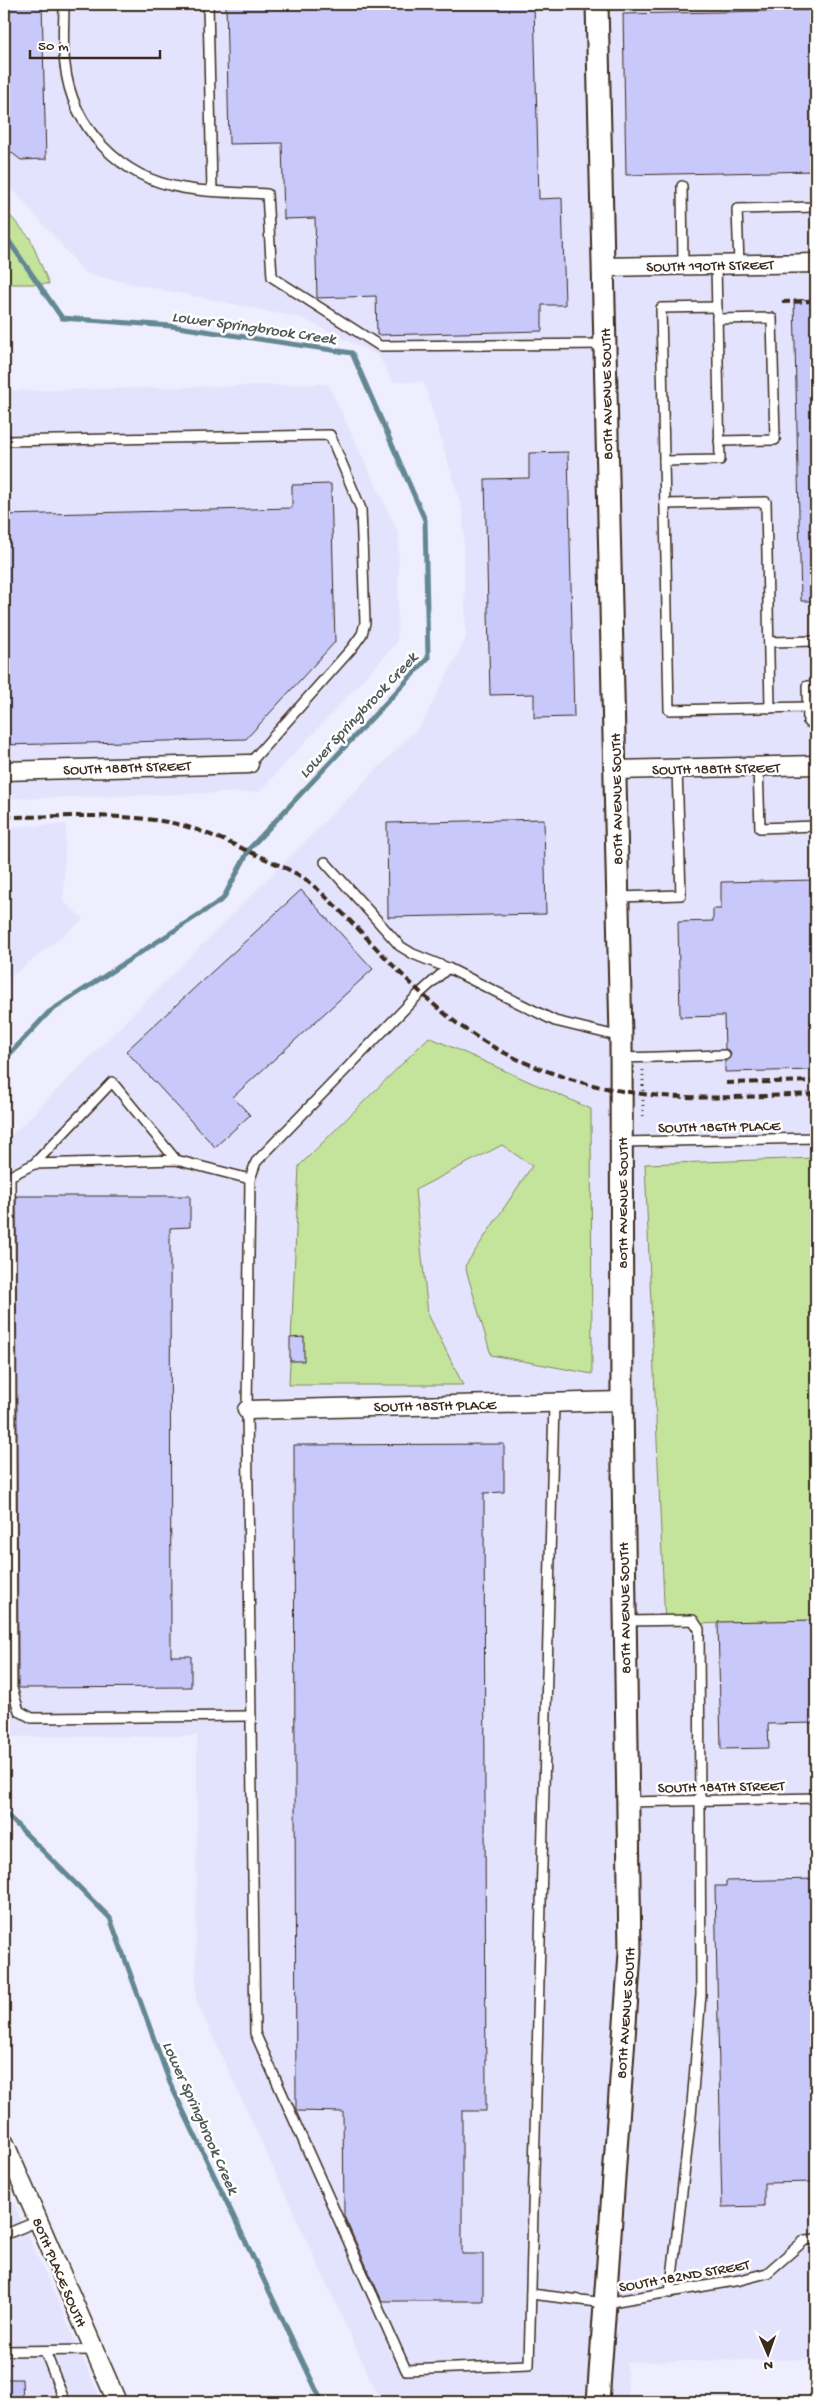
<svg xmlns="http://www.w3.org/2000/svg" width="820" height="2406" font-family="'Gochi Hand',sans-serif">
	<rect width="100%" height="100%" fill="#eeeefe"/>
	<filter id="ink" filterUnits="userSpaceOnUse"><feTurbulence type="fractalNoise" baseFrequency=".02" numOctaves="2"/><feDisplacementMap in="SourceGraphic" scale="10" xChannelSelector="R" yChannelSelector="G"/><feConvolveMatrix kernelMatrix="1 2 1 2 8 2 1 2 1" color-interpolation-filters="sRGB"/></filter>
	<g filter="url(#ink)">
		<g fill="#e3e3fd">
			<path d="M4 4H816V2359L627 2362 628 2402H381L196 2000 197 1736 4 1737V1143L421 725 466 638 463 512 424 382H393L379 356 301 318 86 274 4 179Z"/>
			<path d="M328 384 399 534 397 643 259 792 4 799V391Z"/>
			<path d="M66 824 63 901 84 919 4 982V827Z"/>
			<path d="M4 2182 62 2311 102 2402H4Z"/>
		</g>
		<g fill="#c4e39b" stroke="#80865c">
			<path d="M4 209 30 238 49 284H4Z"/>
			<path d="M429 1037 591 1109 592 1374 491 1355 465 1266 532 1166 502 1145 415 1190 428 1314 463 1385H289L299 1166Z"/>
			<path d="M816 1158V1620L665 1625 645 1164Z"/>
		</g>
		<g fill="none" stroke-linecap="round" stroke-linejoin="round">
			<g stroke="#648893" stroke-width="5">
				<path d="M4 234 62 318 171 326 352 353 425 520 428 658 250 848 223 899 49 1012 4 1060"/>
				<path d="M4 1812 110 1918 170 2083 322 2402"/>
			</g>
		</g>
		<g fill="#c8c8fa" stroke="#3b2a1e">
			<path d="M4 4H42L46 159 21 160 4 147Z"/>
			<path d="M226 4H534L539 199 562 198 565 305H542V331L377 335 376 296 317 298 315 218 284 219 282 143 229 144Z"/>
			<path d="M816 10V171L626 175 623 14Z"/>
			<path d="M816 299V601H801L794 300Z"/>
			<path d="M568 452 574 717 534 718V694L490 695 485 479 529 478V453Z"/>
			<path d="M331 484 335 642 246 739 4 745V515L292 508V485Z"/>
			<path d="M544 819 546 914 388 917 387 823Z"/>
			<path d="M816 880V1070L725 1072V1061L731 1055 730 1051 725 1049 724 1016 680 1017 678 922 713 921V909H721V882Z"/>
			<path d="M301 890 373 969 233 1097 250 1115 215 1147 126 1051Z"/>
			<path d="M16 1196H190V1227L170 1228 171 1656H191V1687L18 1688Z"/>
			<path d="M304 1337V1361H290V1338Z"/>
			<path d="M504 1444V1492L484 1493 486 2111H462V2254H483V2301H382L344 2216 343 2112 297 2111 296 2109 294 1445Z"/>
			<path d="M816 1620V1723L768 1724 769 1748 721 1749 718 1622Z"/>
			<path d="M816 1879V2182L764 2183V2206L722 2207 715 1886H726V1881Z"/>
			<path d="M4 2379H22L23 2402H4Z"/>
		</g>
		<g fill="none" stroke-linecap="round" stroke-linejoin="round">
			<g stroke="#3b2a1e" stroke-width="12">
				<g id="service">
					<path d="M64 4C64 24 62 45 65 65 72 128 120 178 183 188 210 193 239 192 267 194L272 277 380 346 605 344"/>
					<path d="M208 4 212 191"/>
					<path d="M682 186 683 265"/>
					<path d="M739 264 737 209 816 207"/>
					<path d="M717 307 661 308 669 710 808 707"/>
					<path d="M717 319 772 318 775 440 719 441"/>
					<path d="M4 441 330 435 361 509 365 623 362 634 352 648 249 764"/>
					<path d="M664 461 720 460 716 265"/>
					<path d="M665 504 766 502 770 708"/>
					<path d="M769 642 816 641"/>
					<path d="M816 686H807L808 722H816"/>
					<path d="M758 767 760 828 816 826"/>
					<path d="M325 862 400 946 413 954 448 968"/>
					<path d="M619 897 681 895 677 769"/>
					<path d="M622 1058 725 1055"/>
					<path d="M622 1142 816 1138"/>
					<path d="M176 1160 34 1164 112 1082 176 1160 250 1179"/>
					<path d="M34 1164 10 1176 12 1688 19 1711 32 1718 251 1716"/>
					<path d="M554 1403 529 2365 406 2370 255 2033 247 1410 250 1179 256 1162 419 994 448 968 555 1021 621 1037"/>
					<path d="M625 1621 693 1620 699 1629 701 1994 691 2116 670 2293"/>
					<path d="M627 1802 816 1798"/>
					<path d="M4 2235 38 2221"/>
					<path d="M531 2294 605 2303 740 2280 767 2273 805 2240 816 2239"/>
					<path d="M4 2351 94 2350"/>
					<path d="M45 2351 65 2402"/>
				</g>
			</g>
			<g stroke="#3b2a1e" stroke-width="21">
				<g id="minor">
					<path d="M603 267 816 263"/>
					<path d="M616 770 816 765"/>
					<path d="M4 771 249 764"/>
					<path d="M247 1410 622 1401"/>
					<path d="M4 2142 117 2402"/>
				</g>
			</g>
			<g stroke="#3b2a1e" stroke-width="25">
				<path id="tertiary" d="M597 4 621 1037 622 1401 630 1953 598 2402"/>
			</g>
			<path stroke="#3b2a1e" stroke-width="3" stroke-dasharray="1 4" stroke-linecap="butt" d="M643 1070V1117"/>
			<use href="#service" stroke="#fff" stroke-width="9"/>
			<use href="#minor" stroke="#fff" stroke-width="18"/>
			<use href="#tertiary" stroke="#fff" stroke-width="21"/>
			<g stroke="#3b2a1e" stroke-width="4" stroke-dasharray="8 4" stroke-linecap="butt">
				<path d="M782 302 816 301"/>
				<path d="M4 817C56 817 109 813 161 821 195 826 228 842 259 856 276 864 300 873 314 886 377 942 425 1013 503 1052 537 1070 584 1085 622 1091 685 1102 753 1096 816 1094"/>
				<path d="M726 1083 816 1081"/>
			</g>
		</g>
	</g>
	<g text-anchor="middle" stroke-width="5" stroke-linejoin="round" paint-order="stroke">
		<g font-size="15" fill="#3b2a1e" stroke="#fff">
			<text transform="translate(710 265) rotate(-1)" y="5">SOUTH 190TH STREET</text>
			<text transform="translate(606 394) rotate(-91)" y="5">80TH AVENUE SOUTH</text>
			<text transform="translate(127 767) rotate(-2)" y="5">SOUTH 188TH STREET</text>
			<text transform="translate(716 768) rotate(-1)" y="5">SOUTH 188TH STREET</text>
			<text transform="translate(616 799) rotate(-91)" y="5">80TH AVENUE SOUTH</text>
			<text transform="translate(719 1126) rotate(-1)" y="5">SOUTH 186TH PLACE</text>
			<text transform="translate(622 1203) rotate(-90)" y="5">80TH AVENUE SOUTH</text>
			<text transform="translate(435 1405) rotate(-1)" y="5">SOUTH 185TH PLACE</text>
			<text transform="translate(624 1608) rotate(-91)" y="5">80TH AVENUE SOUTH</text>
			<text transform="translate(721 1786) rotate(-1)" y="5">SOUTH 184TH STREET</text>
			<text transform="translate(625 2013) rotate(-86)" y="5">80TH AVENUE SOUTH</text>
			<text transform="translate(60 2272) rotate(67)" y="5">80TH PLACE SOUTH</text>
			<text transform="translate(684 2275) rotate(-10)" y="5">SOUTH 182ND STREET</text>
		</g>
		<g font-size="16" font-style="italic" fill="#505958" stroke="#fff">
			<text transform="translate(254 326) rotate(8)" y="6">Lower Springbrook Creek</text>
			<text transform="translate(357 714) rotate(-47)" y="6">Lower Springbrook Creek</text>
			<text transform="translate(202 2117) rotate(66)" y="6">Lower Springbrook Creek</text>
		</g>
	</g>
	<rect width="820" height="2406" fill="none" stroke="#fff" stroke-width="20"/>
	<rect x="10" y="10" width="800" height="2386" fill="none" stroke="#3b2a1e" stroke-width="2" filter="url(#ink)"/>
	<g transform="translate(768 2354) rotate(178)" stroke="#ffffff" stroke-width="4" paint-order="stroke">
	<path d="M0-4L9 19L0 12L-9 19Z" fill="#3b2a1e"/>
	<text y="-8" font-size="14" font-weight="bold" text-anchor="middle" fill="#3b2a1e">N</text>
	</g>
	<path d="M30 50v8h130v-8" fill="none" stroke="#3b2a1e" stroke-width="2.5"/>
	<text x="38" y="50" font-size="15" fill="#3b2a1e" stroke="#ffffff" stroke-width="4" paint-order="stroke">50 m</text>
</svg>
